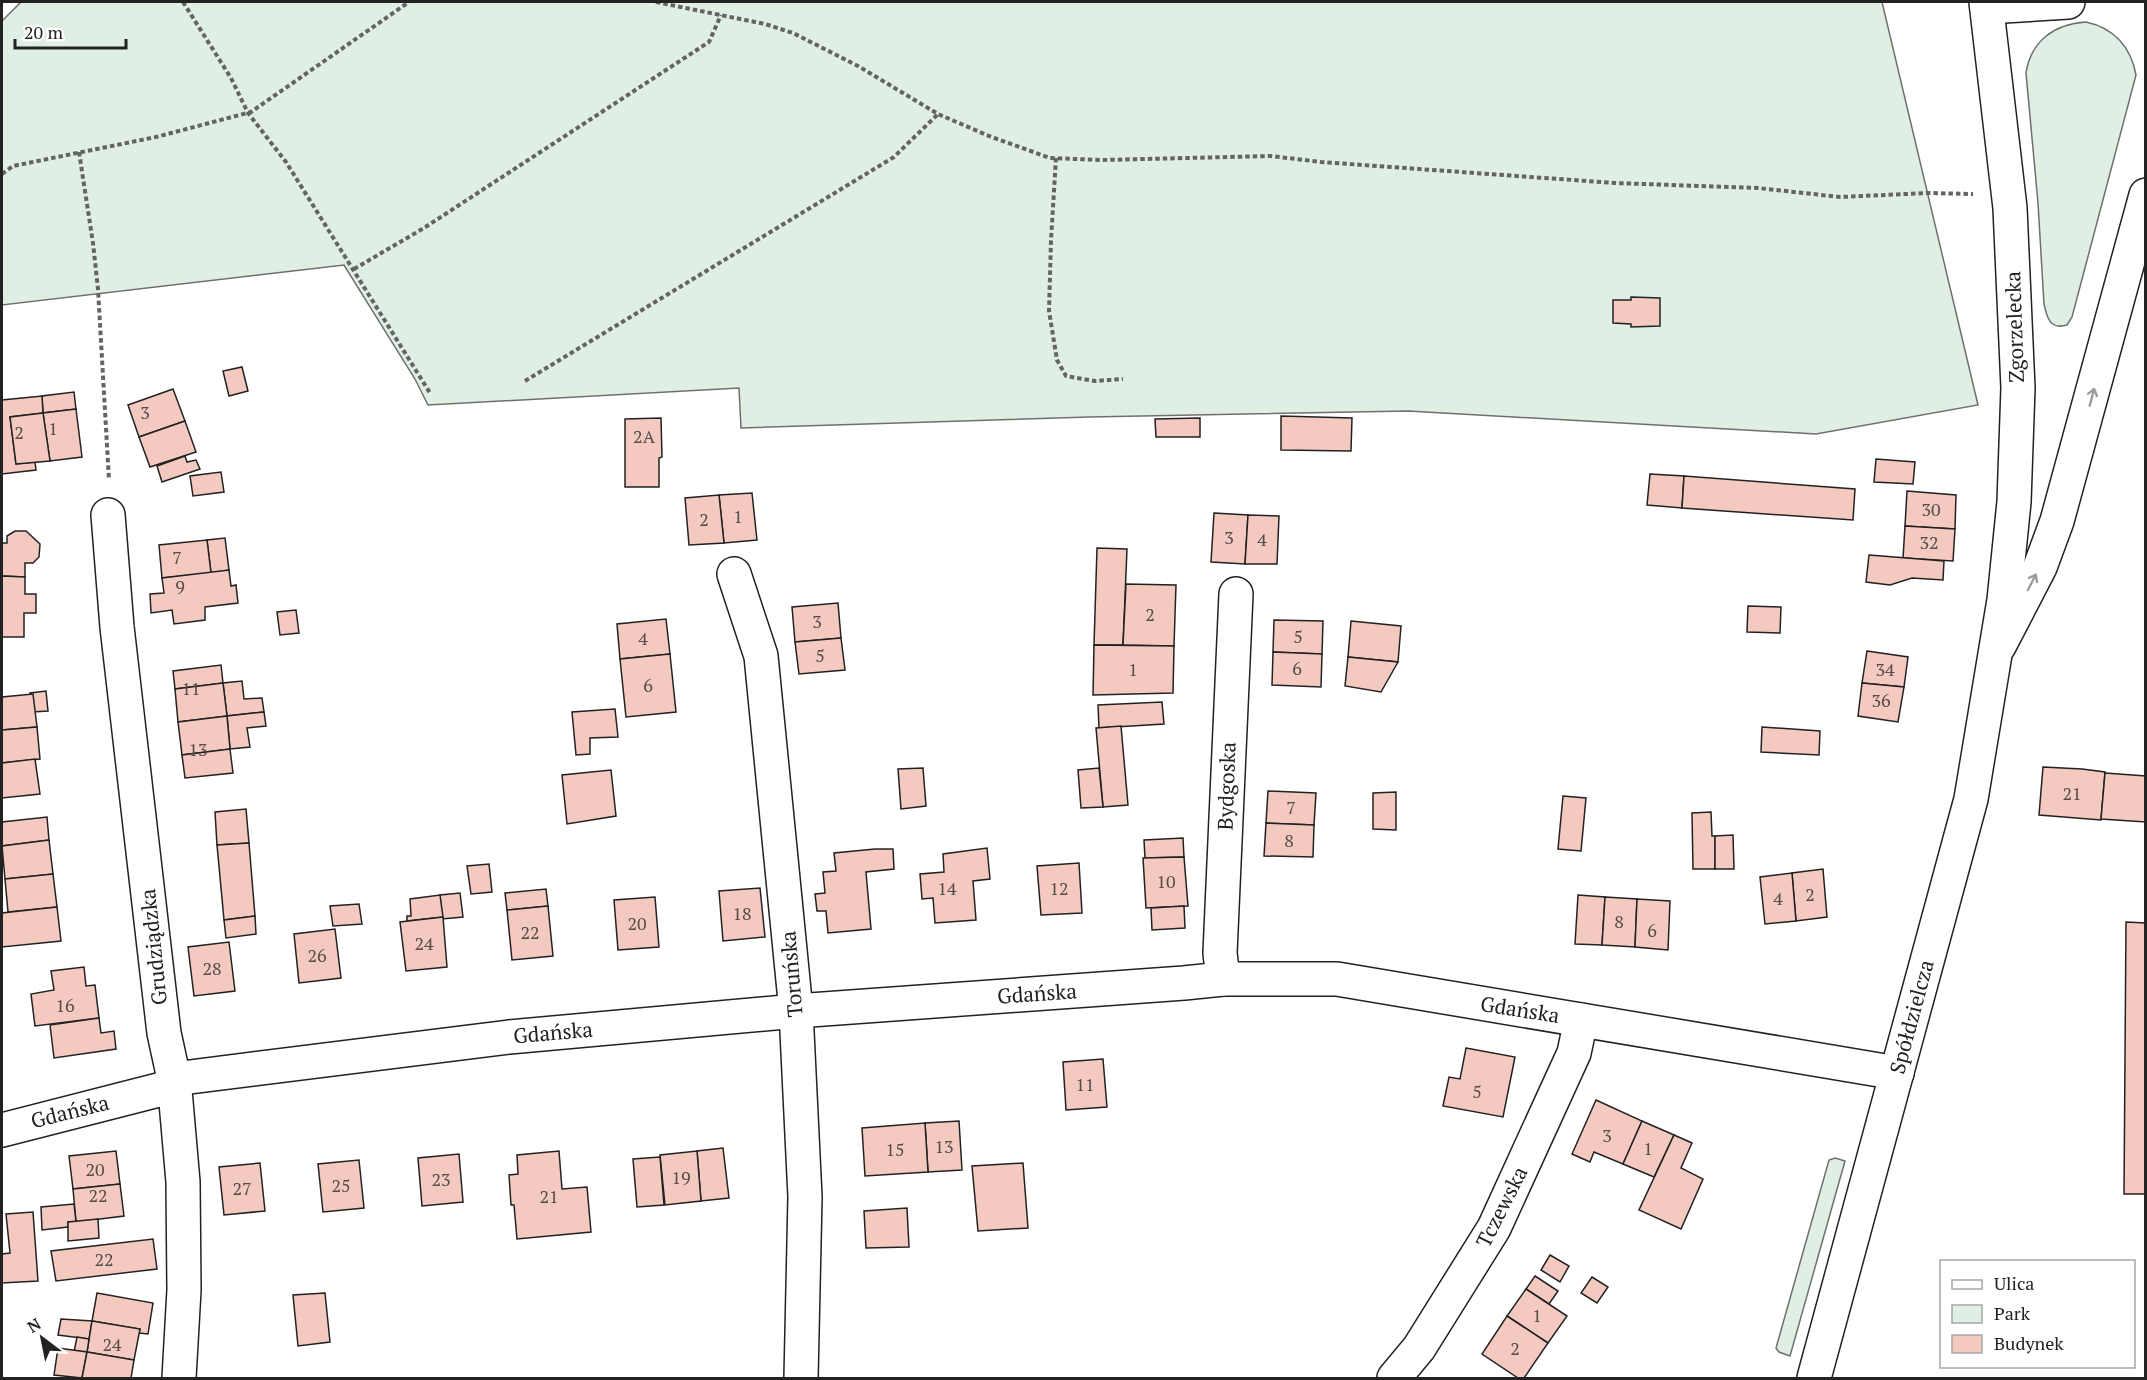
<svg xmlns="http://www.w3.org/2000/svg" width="2147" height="1380" font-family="'PT Serif',serif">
	<rect width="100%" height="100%" fill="#fff"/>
	<g fill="#e0efe3" stroke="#6f6f6f" stroke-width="1.5">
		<path d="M21 2H1882L1978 405 1816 434 1408 411 1089 417 741 428 739 388 428 405 415 379 344 265 2 305V21Z"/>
		<path d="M2086 22C2114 28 2131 47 2136 75L2072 317 2067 325C2050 330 2047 318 2044 304L2038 203 2026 73C2031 41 2054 24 2086 22Z"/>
		<path d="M1835 1158 1845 1161 1790 1356 1779 1352 1776 1348 1829 1160Z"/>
	</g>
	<g fill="#f3c9c0" stroke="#222" stroke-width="1.5">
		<path d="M1631 297 1660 298V326L1631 327V324L1613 323V300H1631Z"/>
		<path d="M242 367 248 391 229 396 223 371Z"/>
		<path d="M173 389 185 421 139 437 128 405Z"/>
		<path d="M74 392 76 409 43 413 42 396Z"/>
		<path d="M42 396 43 413 10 417 16 464 35 462 36 470 2 474V400Z"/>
		<path d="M76 409 82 457 50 461 43 413Z"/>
		<path d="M43 413 50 461 16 464 10 417Z"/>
		<path d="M1281 416 1352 418 1351 451 1281 450Z"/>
		<path d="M661 418 662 457 659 458V487H625V419Z"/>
		<path d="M1200 418V437H1156L1155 419Z"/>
		<path d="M185 421 196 452 150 467 139 437Z"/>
		<path d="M185 456 187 462 196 460 200 469 162 482 157 466Z"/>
		<path d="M1876 459 1915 462 1913 484 1874 482Z"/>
		<path d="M221 472 224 492 193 496 190 476Z"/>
		<path d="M1650 474 1684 476 1682 508 1647 505Z"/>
		<path d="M1684 476 1855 489 1853 520 1682 508Z"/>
		<path d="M1907 491 1956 495 1955 529 1905 526Z"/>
		<path d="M752 493 757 540 724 543 719 495Z"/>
		<path d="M719 495 724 543 689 545 685 498Z"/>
		<path d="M1214 513 1248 515 1245 564 1211 562Z"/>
		<path d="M1248 515 1279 516 1277 564H1245Z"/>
		<path d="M1905 526 1955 529 1953 561 1903 558Z"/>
		<path d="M15 531H26L40 544 39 557 33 563H25V577L2 576V543H7V536Z"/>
		<path d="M225 538 229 570 211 573 207 540Z"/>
		<path d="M207 540 211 573 162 578 159 545Z"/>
		<path d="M1097 548 1127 549 1123 645H1094Z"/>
		<path d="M1869 555 1944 561 1943 580 1912 578 1890 585 1866 582Z"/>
		<path d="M229 570 231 586 236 585 238 603 205 607V620L174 624 172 610 151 613 150 594 164 593 162 578Z"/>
		<path d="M2 576 25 577V594H36V613H24V637H2Z"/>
		<path d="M1126 584 1176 585 1174 646 1123 645Z"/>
		<path d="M838 603 841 638 795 642 792 607Z"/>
		<path d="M1748 606 1781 607 1780 633 1747 632Z"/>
		<path d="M296 610 299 633 280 635 277 612Z"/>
		<path d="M666 619 670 654 620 659 617 624Z"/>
		<path d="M1274 620 1323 621 1322 654 1273 652Z"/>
		<path d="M1351 621 1401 626 1398 662 1348 657Z"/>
		<path d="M841 638 845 670 799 674 795 642Z"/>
		<path d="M1094 645 1174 646 1173 693 1093 695Z"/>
		<path d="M1867 651 1908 657 1904 687 1862 683Z"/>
		<path d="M1273 652 1322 654 1321 687 1272 685Z"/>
		<path d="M670 654 676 712 626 717 620 659Z"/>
		<path d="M1348 657 1398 662 1381 692 1345 686Z"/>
		<path d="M221 665 223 683 175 689 173 671Z"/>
		<path d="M242 681 244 699 262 698 264 712 227 716 223 683Z"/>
		<path d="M223 683 227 716 178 722 175 689Z"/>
		<path d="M1862 683 1904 687 1898 722 1858 716Z"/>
		<path d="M46 691 48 711 32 712 30 693Z"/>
		<path d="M33 694 37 727 2 730V697Z"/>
		<path d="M1162 702 1164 724 1099 728 1098 705Z"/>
		<path d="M615 709 618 737 590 738V754L576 755 572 712Z"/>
		<path d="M264 712 266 726 247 728 250 747 230 749 227 716Z"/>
		<path d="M227 716 230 749 182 755 178 722Z"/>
		<path d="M1121 726 1128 805 1103 807 1096 728Z"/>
		<path d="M37 727 40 759 2 763V730Z"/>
		<path d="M1762 727 1820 731 1819 755 1761 752Z"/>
		<path d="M230 749 233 773 185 778 182 755Z"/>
		<path d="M35 759 40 794 2 798V763Z"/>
		<path d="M2043 767 2082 769 2105 772 2101 820 2039 815Z"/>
		<path d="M923 768 926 806 901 809 898 769Z"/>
		<path d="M1099 768 1103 807 1081 808 1078 770Z"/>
		<path d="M611 770 616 816 567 824 562 775Z"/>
		<path d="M2105 773 2146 776V822L2101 819Z"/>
		<path d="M1268 791 1316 793 1314 825 1266 823Z"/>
		<path d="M1396 792V830L1373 829V793Z"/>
		<path d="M1563 796 1586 798 1581 851 1558 849Z"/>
		<path d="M246 809 249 843 217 845 215 812Z"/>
		<path d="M1711 812 1712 836H1715V869H1693L1692 813Z"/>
		<path d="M47 817 49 840 2 846V822Z"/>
		<path d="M1266 823 1314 825 1313 857 1264 856Z"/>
		<path d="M1733 835 1734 869H1715V836Z"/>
		<path d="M1183 838 1184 857 1145 858 1144 840Z"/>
		<path d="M49 840 53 874 5 879 2 846Z"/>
		<path d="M249 843 255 916 224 920 217 845Z"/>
		<path d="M987 848 990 879 973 881 976 920 935 923 933 898 922 899 920 874 944 872 943 854Z"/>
		<path d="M875 849H893L894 869 866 872 871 929 828 933 826 911H817L815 894 825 893 823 872 836 871 834 853Z"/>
		<path d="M1184 857 1188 906 1146 908 1143 858Z"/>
		<path d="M1079 863 1082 913 1041 915 1037 866Z"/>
		<path d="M489 864 492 892 471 894 467 866Z"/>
		<path d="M1823 869 1827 917 1796 921 1792 873Z"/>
		<path d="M1792 873 1796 921 1765 924 1760 877Z"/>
		<path d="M53 874 57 907 8 912 5 879Z"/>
		<path d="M760 888 765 937 723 941 719 891Z"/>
		<path d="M546 889 548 906 507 910 505 893Z"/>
		<path d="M460 893 463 917 442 919 440 895Z"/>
		<path d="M440 895 443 917 407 921V916H411L410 899Z"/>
		<path d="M1578 895 1605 897 1602 945 1575 944Z"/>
		<path d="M655 897 659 947 618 950 614 900Z"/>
		<path d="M1605 897 1637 899 1635 947 1602 945Z"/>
		<path d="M1637 899 1670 901 1668 950 1635 947Z"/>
		<path d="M359 904 362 924 333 926 330 906Z"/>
		<path d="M548 906 553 956 512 960 507 910Z"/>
		<path d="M1184 906 1185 928 1152 930 1151 908Z"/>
		<path d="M57 907 61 941 2 947V913Z"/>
		<path d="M255 916 256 934 226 938 224 920Z"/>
		<path d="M443 917 447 967 406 971 400 922Z"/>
		<path d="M2126 922 2146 923V1194H2124Z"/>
		<path d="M335 929 341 978 299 983 294 934Z"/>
		<path d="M229 942 235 991 194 996 188 947Z"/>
		<path d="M84 967 86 986 95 985 99 1018 35 1026 31 994 54 990 51 971Z"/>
		<path d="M99 1018 101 1033 114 1031 116 1049 54 1058 50 1025Z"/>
		<path d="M1466 1048 1515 1057 1503 1117 1443 1106 1449 1077 1460 1079Z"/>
		<path d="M1103 1059 1107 1107 1066 1110 1063 1062Z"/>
		<path d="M1596 1100 1642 1121 1623 1164 1594 1152 1590 1162 1572 1154Z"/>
		<path d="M959 1121 962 1170 928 1172 925 1123Z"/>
		<path d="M1642 1121 1674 1135 1654 1177 1623 1164Z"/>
		<path d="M925 1123 928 1172 865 1176 862 1128Z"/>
		<path d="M1674 1135 1692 1143 1681 1168 1703 1179 1681 1229 1639 1210Z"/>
		<path d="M723 1148 729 1198 701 1201 697 1151Z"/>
		<path d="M116 1151 120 1184 73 1189 69 1156Z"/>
		<path d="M559 1151 562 1189 587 1187 591 1232 517 1239 514 1205H511L509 1175 518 1174 517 1155Z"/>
		<path d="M697 1151 701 1201 665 1205 660 1155Z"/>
		<path d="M459 1154 463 1202 422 1206 418 1158Z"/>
		<path d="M660 1157 664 1205 637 1207 633 1159Z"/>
		<path d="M359 1160 364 1208 323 1212 318 1164Z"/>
		<path d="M260 1163 265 1211 224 1215 219 1167Z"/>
		<path d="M1023 1163 1028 1228 978 1231 972 1166Z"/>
		<path d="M120 1184 124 1216 76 1222 73 1189Z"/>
		<path d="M74 1204 76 1222H68V1227L42 1230 41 1207Z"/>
		<path d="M907 1208 909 1247 866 1248 864 1211Z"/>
		<path d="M33 1212 38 1281 2 1283V1254L10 1253 6 1214Z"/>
		<path d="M98 1219 99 1238 68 1241V1222Z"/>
		<path d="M153 1239 157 1269 56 1281 51 1251Z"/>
		<path d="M1550 1255 1569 1266 1560 1282 1541 1270Z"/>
		<path d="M1535 1276 1558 1291 1549 1304 1526 1289Z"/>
		<path d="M1592 1277 1608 1287 1597 1303 1581 1293Z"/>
		<path d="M1526 1289 1567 1316 1548 1343 1507 1316Z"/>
		<path d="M97 1293 153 1303 148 1334 139 1333 140 1329 92 1321Z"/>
		<path d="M325 1293 330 1342 298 1346 293 1295Z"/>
		<path d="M1507 1316 1548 1343 1524 1378H1518L1482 1354Z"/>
		<path d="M61 1319 92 1321 89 1339 58 1335Z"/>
		<path d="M92 1321 140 1329 134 1360 87 1352Z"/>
		<path d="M77 1337 89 1339 87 1352H74Z"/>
		<path d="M58 1348 87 1352 82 1378 54 1375Z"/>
		<path d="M87 1352 134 1360 131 1378H82Z"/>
	</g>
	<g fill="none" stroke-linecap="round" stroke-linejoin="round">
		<g stroke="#222" stroke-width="36">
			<g id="street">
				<path d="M108 515 117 627 164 1033 174 1079 183 1182 184 1290 179 1378"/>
				<path d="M734 574 761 656 796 1011 805 1197 801 1378"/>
				<path d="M1223 979 1220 953 1236 594"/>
				<path d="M174 1079 509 1037 796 1011 1184 983 1223 979H1337L1897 1073"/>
				<path d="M2 1130 174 1086"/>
				<path d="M1394 1378 1419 1348 1494 1228 1574 1053 1581 1020"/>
			</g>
		</g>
		<g stroke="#222" stroke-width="36">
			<g id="secondary">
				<path d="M1987 7 2068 2"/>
				<path d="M1999 646 2040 567 2057 521 2146 195"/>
			</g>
		</g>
		<g stroke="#222" stroke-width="36">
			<path id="primary" d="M1814 1378 1971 799 2004 600 2014 502 2018 388 2010 208 1986 2"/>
		</g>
		<g stroke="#646464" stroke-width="4" stroke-dasharray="4.5 3" stroke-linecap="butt">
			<path d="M183 2 231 78 248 113 286 162 430 393"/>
			<path d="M656 2 765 24 793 33 858 66 938 114 989 136 1050 158 1102 160 1271 156 1321 162 1615 183 1758 188 1840 197 1928 193 1973 194"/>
			<path d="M79 152 93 243 98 289 109 480"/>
			<path d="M1056 158 1051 240 1049 311 1057 360 1066 376 1095 381 1123 379"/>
			<path d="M2 174 13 166 156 137 251 112 409 2"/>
			<path d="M354 269 424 228 709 42 721 15"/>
			<path d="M525 381 894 157 938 114"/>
		</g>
		<use href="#street" stroke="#fff" stroke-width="33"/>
		<use href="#secondary" stroke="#fff" stroke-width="33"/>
		<use href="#primary" stroke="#fff" stroke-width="33"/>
	</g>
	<defs><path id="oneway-shaft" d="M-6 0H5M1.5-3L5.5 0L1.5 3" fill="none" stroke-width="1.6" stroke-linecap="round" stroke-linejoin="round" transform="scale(1.5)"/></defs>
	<g stroke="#9c9c9c">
		<use href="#oneway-shaft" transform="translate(2092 397) rotate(-75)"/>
		<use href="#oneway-shaft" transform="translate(2032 582) rotate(-63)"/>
	</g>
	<g text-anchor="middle" stroke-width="4.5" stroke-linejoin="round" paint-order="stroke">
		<g font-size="18" fill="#564c4a">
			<text x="145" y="419">3</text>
			<text x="53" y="435">1</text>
			<text x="19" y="439">2</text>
			<text x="644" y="443">2A</text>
			<text x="1931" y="516">30</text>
			<text x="738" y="523">1</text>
			<text x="704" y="526">2</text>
			<text x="1229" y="544">3</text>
			<text x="1262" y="546">4</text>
			<text x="1929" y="549">32</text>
			<text x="177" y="564">7</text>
			<text x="180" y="593">9</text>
			<text x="1150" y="621">2</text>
			<text x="817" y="628">3</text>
			<text x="1298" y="643">5</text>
			<text x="643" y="645">4</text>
			<text x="820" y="662">5</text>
			<text x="1297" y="675">6</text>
			<text x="1133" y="676">1</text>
			<text x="1885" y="676">34</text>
			<text x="648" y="692">6</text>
			<text x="191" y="695">11</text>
			<text x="1881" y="707">36</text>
			<text x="198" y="756">13</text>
			<text x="2072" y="800">21</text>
			<text x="1291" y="814">7</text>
			<text x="1289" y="847">8</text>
			<text x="1166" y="888">10</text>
			<text x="947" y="895">14</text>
			<text x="1059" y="895">12</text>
			<text x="1810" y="901">2</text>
			<text x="1778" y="905">4</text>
			<text x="742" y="920">18</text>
			<text x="1619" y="928">8</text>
			<text x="637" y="930">20</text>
			<text x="1652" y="937">6</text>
			<text x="530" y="939">22</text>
			<text x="424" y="950">24</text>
			<text x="317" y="962">26</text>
			<text x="212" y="975">28</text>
			<text x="65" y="1012">16</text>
			<text x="1085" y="1091">11</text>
			<text x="1477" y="1098">5</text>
			<text x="1607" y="1142">3</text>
			<text x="944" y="1153">13</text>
			<text x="1648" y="1155">1</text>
			<text x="895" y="1156">15</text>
			<text x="95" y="1176">20</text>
			<text x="681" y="1184">19</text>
			<text x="441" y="1186">23</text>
			<text x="341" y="1192">25</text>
			<text x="242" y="1195">27</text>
			<text x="98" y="1202">22</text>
			<text x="549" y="1203">21</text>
			<text x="104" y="1266">22</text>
			<text x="1537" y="1322">1</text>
			<text x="112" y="1351">24</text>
			<text x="1515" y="1355">2</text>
		</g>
		<g font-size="21" fill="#222" stroke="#fff">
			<text transform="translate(2015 327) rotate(-92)" y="7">Zgorzelecka</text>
			<text transform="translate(1227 786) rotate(-88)" y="7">Bydgoska</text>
			<text transform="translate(154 947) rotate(-96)" y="7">Grudziądzka</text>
			<text transform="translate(792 974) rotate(-95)" y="7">Toruńska</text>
			<text transform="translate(1037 994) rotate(-4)" y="7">Gdańska</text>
			<text transform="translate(1520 1010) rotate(9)" y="7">Gdańska</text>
			<text transform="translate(1912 1017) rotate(-75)" y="7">Spółdzielcza</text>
			<text transform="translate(553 1033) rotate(-5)" y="7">Gdańska</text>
			<text transform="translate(70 1112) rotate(-14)" y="7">Gdańska</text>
			<text transform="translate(1502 1207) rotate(-63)" y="7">Tczewska</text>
		</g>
	</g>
	<rect width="2147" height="1380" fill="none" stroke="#222222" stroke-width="6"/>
	<rect x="1940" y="1260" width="195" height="108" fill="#ffffff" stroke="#a7a7a7" stroke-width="1.5"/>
	<rect x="1952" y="1280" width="30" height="9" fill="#ffffff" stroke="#a7a7a7" stroke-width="1.5"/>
	<text x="1994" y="1290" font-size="18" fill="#222222">Ulica</text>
	<rect x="1952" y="1305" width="30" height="18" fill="#e0efe3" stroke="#a7a7a7" stroke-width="1.5"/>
	<text x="1994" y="1320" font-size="18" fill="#222222">Park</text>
	<rect x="1952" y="1335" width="30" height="18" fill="#f3c9c0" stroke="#a7a7a7" stroke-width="1.5"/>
	<text x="1994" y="1350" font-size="18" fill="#222222">Budynek</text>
	<g transform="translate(42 1338) rotate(328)" stroke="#ffffff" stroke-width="4.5" paint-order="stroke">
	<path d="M0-4.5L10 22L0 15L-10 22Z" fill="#222222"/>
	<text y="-9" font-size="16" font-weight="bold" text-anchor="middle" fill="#222222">N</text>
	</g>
	<path d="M15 39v9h111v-9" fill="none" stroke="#222222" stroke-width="3"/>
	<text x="24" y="39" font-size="18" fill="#222222" stroke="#ffffff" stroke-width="4.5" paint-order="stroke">20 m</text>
</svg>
